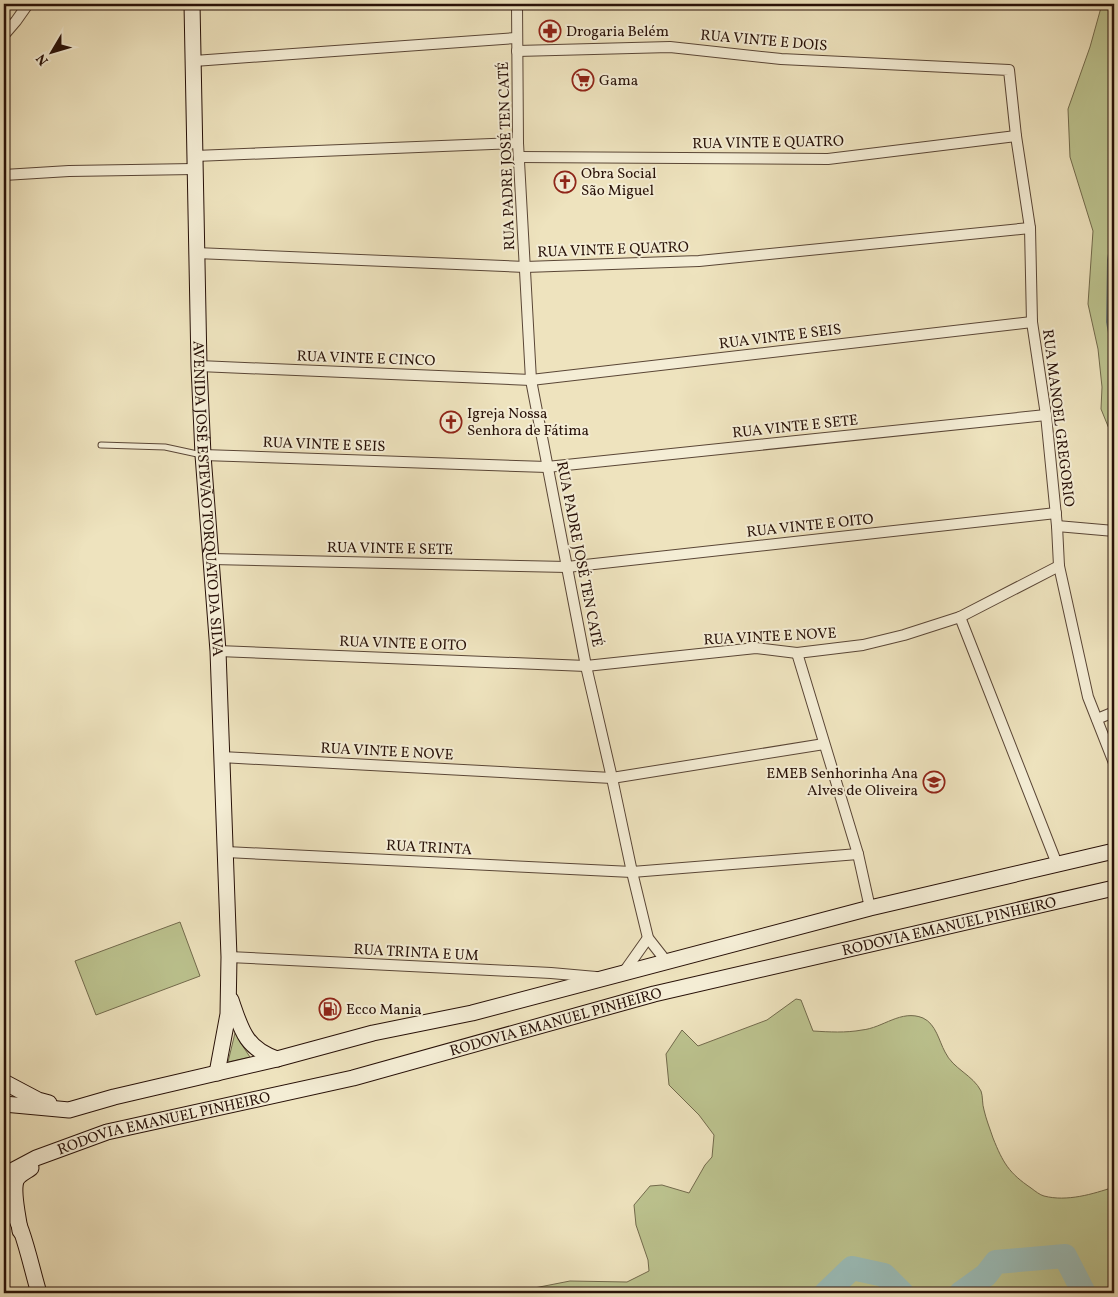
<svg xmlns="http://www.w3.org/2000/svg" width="1118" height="1297" font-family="Vollkorn,serif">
	<rect width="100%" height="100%" fill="#eee3be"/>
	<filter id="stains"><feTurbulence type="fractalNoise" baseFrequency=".004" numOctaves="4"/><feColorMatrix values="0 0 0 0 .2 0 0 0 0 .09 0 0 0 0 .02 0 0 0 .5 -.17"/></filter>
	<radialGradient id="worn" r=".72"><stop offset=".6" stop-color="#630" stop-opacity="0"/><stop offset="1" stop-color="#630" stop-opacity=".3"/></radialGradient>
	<g fill="#bcc38f" stroke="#726a4c">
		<path d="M1102 4H1114V441L1101 409 1102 387 1098 349 1088 304 1093 231 1070 157 1068 109 1090 47Z"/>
		<path d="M180 922 200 976 96 1015 75 961Z"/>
		<path d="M796 999 801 1000 813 1031C829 1032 846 1033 862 1030 883 1028 901 1009 923 1018 936 1024 939 1041 945 1052 953 1069 973 1075 981 1091 983 1096 982 1104 984 1110 986 1119 990 1129 993 1138 1003 1163 1009 1173 1031 1188 1035 1191 1040 1195 1044 1196 1067 1202 1093 1194 1114 1187V1293H515L519 1291 570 1281 627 1282 649 1271 648 1260 636 1225 634 1205 650 1186 662 1185 689 1193 705 1165 712 1157 714 1135 699 1115 669 1085 666 1054 682 1030 698 1046 767 1020Z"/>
		<path d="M235 1033 239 1035 240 1042 250 1057 228 1062Z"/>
	</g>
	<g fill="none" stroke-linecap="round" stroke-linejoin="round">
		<path stroke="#6d7872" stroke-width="4" d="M1114 229 1109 260 1108 322 1114 355"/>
		<g stroke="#9bbdb9" stroke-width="24">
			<path d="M826 1293 852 1268 884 1275 902 1293"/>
			<path d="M961 1293 986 1275 996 1262 1065 1256 1084 1293"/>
		</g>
		<g stroke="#5a4636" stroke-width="7">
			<path id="lane" d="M101 445 165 447 202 455"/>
		</g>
		<g stroke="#5a4636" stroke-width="12">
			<g id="street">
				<path d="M517 4 518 143 531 380 586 666 612 778 632 872 648 938 666 961"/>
				<path d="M4 35 16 21 28 4"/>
				<path d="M517 51 670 47 781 59 1009 70 1016 136 1030 228 1032 322 1046 415 1057 526 1059 566 1088 697 1114 763"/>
				<path d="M194 61 516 38"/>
				<path d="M195 156 518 143"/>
				<path d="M519 157 828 159 1016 136"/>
				<path d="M4 175 69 171 194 169"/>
				<path d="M196 253 525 267 699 261 1030 228"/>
				<path d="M199 366 531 380 1032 322"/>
				<path d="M203 455 547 467 1046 415"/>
				<path d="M1057 526 1114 531"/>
				<path d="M212 559 567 567 1056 513"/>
				<path d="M960 617 1057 864"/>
				<path d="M218 651 586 666 756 648 797 653 863 645 904 635 960 617 1059 566"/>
				<path d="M797 653 858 854 870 908"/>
				<path d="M1097 719 1114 712"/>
				<path d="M221 757 612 778 824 744"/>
				<path d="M226 852 632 872 858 854"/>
				<path d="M229 957 551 973 596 977"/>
				<path d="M624 972 648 938"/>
			</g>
		</g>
		<g stroke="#281108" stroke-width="17">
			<g id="secondary">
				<path id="s1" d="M192 4 199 366 203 455 218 651 229 957 228 1014 217 1073"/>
				<path d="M231 1000C241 1029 245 1048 277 1059"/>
				<path d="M4 1082 38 1100 49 1103"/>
				<path d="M4 1104 69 1110 114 1097 277 1059 373 1033 472 1013 870 908 1114 851"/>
				<path id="s2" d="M4 1175 36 1158 107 1132 353 1078 654 994 1114 888"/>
				<path d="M4 1197C23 1221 30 1264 39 1293"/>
				<path d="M20 1231C19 1219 12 1193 16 1181 18 1175 26 1172 31 1168"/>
			</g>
		</g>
		<use href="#lane" stroke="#f4edd5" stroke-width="5"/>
		<use href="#street" stroke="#f4edd5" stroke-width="10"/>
		<use href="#secondary" stroke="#f4edd5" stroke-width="15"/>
	</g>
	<defs>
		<g id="pharmacy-ring" transform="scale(1.125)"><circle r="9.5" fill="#f4edd5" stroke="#8f2418" stroke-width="1.5"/><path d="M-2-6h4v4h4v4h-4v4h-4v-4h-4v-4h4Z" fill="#8f2418"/></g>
		<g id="supermarket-ring" transform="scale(1.125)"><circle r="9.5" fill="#f4edd5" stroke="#8f2418" stroke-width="1.5"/><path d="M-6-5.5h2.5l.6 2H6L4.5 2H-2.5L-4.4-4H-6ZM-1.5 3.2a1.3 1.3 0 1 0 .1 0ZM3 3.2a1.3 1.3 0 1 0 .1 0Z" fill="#8f2418"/></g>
		<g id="church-ring" transform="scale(1.125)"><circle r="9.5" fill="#f4edd5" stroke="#8f2418" stroke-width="1.5"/><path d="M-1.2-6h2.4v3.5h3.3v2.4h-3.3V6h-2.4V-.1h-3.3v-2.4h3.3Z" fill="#8f2418"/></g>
		<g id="school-ring" transform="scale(1.125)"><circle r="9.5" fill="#f4edd5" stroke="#8f2418" stroke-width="1.5"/><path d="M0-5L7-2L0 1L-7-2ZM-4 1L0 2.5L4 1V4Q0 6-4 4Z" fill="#8f2418"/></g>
		<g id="fuel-ring" transform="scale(1.125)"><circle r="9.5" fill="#f4edd5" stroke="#8f2418" stroke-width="1.5"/><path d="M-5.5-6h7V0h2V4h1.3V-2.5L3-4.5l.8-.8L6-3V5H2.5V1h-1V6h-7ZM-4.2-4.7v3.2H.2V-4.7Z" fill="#8f2418"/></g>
	</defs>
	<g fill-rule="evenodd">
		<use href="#pharmacy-ring" x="550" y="31"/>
		<use href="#supermarket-ring" x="583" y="80"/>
		<use href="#church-ring" x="565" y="182"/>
		<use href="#church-ring" x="451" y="422"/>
		<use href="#school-ring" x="934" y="782"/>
		<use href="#fuel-ring" x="330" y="1009"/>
	</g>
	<g text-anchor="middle" stroke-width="4" stroke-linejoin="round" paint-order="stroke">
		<g font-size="15" fill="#281108" stroke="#f4edd5" text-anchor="start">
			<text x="566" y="36">Drogaria Belém</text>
			<text x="599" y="85">Gama</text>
			<text x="581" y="178">Obra Social<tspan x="581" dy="17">São Miguel</tspan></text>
			<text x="467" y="418">Igreja Nossa<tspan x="467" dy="17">Senhora de Fátima</tspan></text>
			<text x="918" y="778" text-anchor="end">EMEB Senhorinha Ana<tspan x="918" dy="17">Alves de Oliveira</tspan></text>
			<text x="346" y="1014">Ecco Mania</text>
		</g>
		<g font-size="15" fill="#281108" stroke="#f4edd5">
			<text transform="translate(764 40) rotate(5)" y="5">RUA VINTE E DOIS</text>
			<text transform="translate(768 142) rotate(-1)" y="5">RUA VINTE E QUATRO</text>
			<text transform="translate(506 156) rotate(-92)" y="5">RUA PADRE JOSÉ TEN CATÉ</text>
			<text transform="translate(613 249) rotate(-2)" y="5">RUA VINTE E QUATRO</text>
			<text transform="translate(780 336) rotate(-7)" y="5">RUA VINTE E SEIS</text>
			<text transform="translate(366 358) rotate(2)" y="5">RUA VINTE E CINCO</text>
			<text transform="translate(1059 418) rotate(83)" y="5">RUA MANOEL GREGORIO</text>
			<text transform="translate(795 426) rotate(-6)" y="5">RUA VINTE E SETE</text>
			<text transform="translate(324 444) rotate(2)" y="5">RUA VINTE E SEIS</text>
			<text dy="5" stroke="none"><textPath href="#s1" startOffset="495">AVENIDA JOSÉ ESTEVÃO TORQUATO DA SILVA</textPath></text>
			<text transform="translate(810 525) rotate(-6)" y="5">RUA VINTE E OITO</text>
			<text transform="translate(390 548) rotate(1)" y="5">RUA VINTE E SETE</text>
			<text transform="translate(580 554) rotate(79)" y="5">RUA PADRE JOSÉ TEN CATÉ</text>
			<text transform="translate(770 636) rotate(-3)" y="5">RUA VINTE E NOVE</text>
			<text transform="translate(403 643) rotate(2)" y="5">RUA VINTE E OITO</text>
			<text transform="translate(387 751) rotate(3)" y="5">RUA VINTE E NOVE</text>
			<text transform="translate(429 847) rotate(3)" y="5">RUA TRINTA</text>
			<text dy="5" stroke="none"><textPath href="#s2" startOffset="979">RODOVIA EMANUEL PINHEIRO</textPath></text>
			<text transform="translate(416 952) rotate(3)" y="5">RUA TRINTA E UM</text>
			<text dy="5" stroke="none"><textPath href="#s2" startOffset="574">RODOVIA EMANUEL PINHEIRO</textPath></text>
			<text dy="5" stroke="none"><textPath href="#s2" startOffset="169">RODOVIA EMANUEL PINHEIRO</textPath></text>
		</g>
	</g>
	<rect width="1118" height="1297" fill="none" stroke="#eee3be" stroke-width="20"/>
	<rect x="5" y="5" width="1108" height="1287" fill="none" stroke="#281108" stroke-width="2.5"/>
	<rect x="10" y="10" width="1098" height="1277" fill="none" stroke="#281108"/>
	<g transform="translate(52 52) rotate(232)" stroke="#f4edd5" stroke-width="4" paint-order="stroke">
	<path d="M0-4L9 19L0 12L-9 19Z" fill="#281108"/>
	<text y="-8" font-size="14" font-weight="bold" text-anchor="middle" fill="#281108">N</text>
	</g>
	<rect width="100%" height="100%" filter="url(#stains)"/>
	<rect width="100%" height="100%" fill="url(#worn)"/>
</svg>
